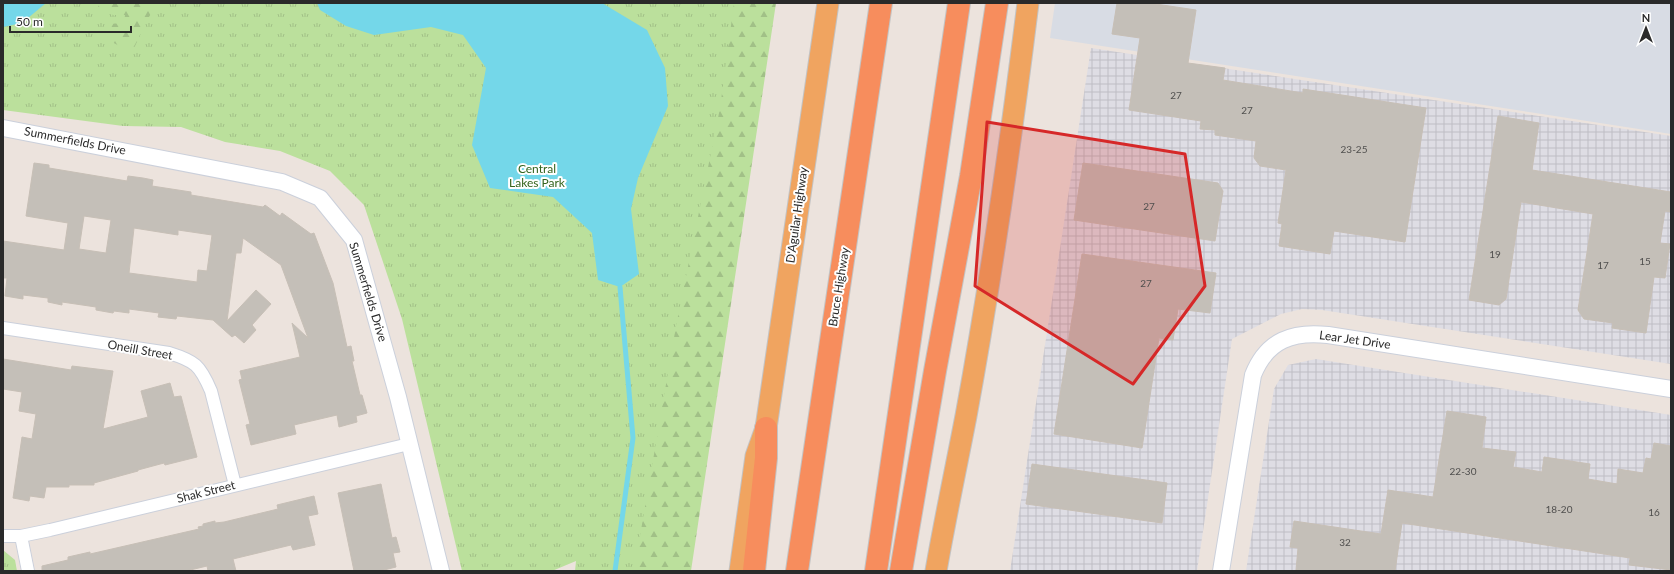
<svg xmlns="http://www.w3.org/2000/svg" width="1674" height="574" font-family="Lato,sans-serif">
	<defs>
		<pattern id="industrial-grid" width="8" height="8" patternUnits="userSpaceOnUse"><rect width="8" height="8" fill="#dedde4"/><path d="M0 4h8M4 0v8" fill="none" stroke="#bfbec4"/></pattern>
		<pattern id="grass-tufts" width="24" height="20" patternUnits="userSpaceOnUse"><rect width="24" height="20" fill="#bbe09c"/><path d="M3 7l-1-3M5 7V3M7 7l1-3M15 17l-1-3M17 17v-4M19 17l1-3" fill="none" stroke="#a1c087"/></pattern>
		<pattern id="forest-firs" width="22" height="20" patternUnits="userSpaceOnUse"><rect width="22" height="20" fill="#bbe09c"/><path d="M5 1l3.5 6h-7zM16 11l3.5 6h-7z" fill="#a1c087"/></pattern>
	</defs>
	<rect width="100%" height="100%" fill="#ece3dd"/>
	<g fill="url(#industrial-grid)">
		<path d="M1091 48 1671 136V364L1322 310 1302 309 1281 314 1232 339 1197 571H1010Z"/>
		<path d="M1316 359 1671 415V571H1246L1274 389 1288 365Z"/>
	</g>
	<path fill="#d8dce4" d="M1055 3H1671V134L1050 38Z"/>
	<g fill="url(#grass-tufts)">
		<path d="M3 3H740L650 571H575L576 561 552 571H462L402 319 364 205 330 171 280 151 225 142 181 127 123 126 3 110Z"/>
		<path d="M3 550 15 560 17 571H3Z"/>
	</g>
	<g fill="url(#forest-firs)">
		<path d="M94 3H155C153 12 148 18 144 26 139 35 138 43 131 52L108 40 107 24 124 23 125 15H113Z"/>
		<path d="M734 3H776L691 571H634L676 326 720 108Z"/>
	</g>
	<g fill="#74d7e9">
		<path d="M3 3H46L22 23 3 27Z"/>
		<path d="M317 3H602L647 30 665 68 668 106 638 178 631 209 639 274 620 287 598 280 592 233 553 197 490 188 472 145 486 68 463 35 431 27 374 35 346 26 320 10Z"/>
	</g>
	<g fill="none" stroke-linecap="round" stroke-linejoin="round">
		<path stroke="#74d7e9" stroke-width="5" d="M615 571 633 438 620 287"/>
	</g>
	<g fill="#c4bfb8" stroke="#c7bfb6" fill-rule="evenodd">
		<path d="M1117 3H1149L1196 10 1188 63 1225 68 1223 80 1303 93V89L1426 108 1405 242 1334 231 1330 254 1279 246 1282 224 1278 223 1286 170 1260 166 1254 158 1256 141 1215 135V130L1200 129 1201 121 1129 110 1140 38 1112 34Z"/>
		<path d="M1498 116 1539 123 1532 170 1671 192V212L1665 211 1660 243 1670 244 1665 278 1654 277 1646 333 1612 328 1613 323 1584 319 1578 310 1593 214 1521 202 1506 299 1499 305 1469 300Z"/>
		<path d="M34 163 49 165V168L127 181 128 176 143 178 153 180 152 186 191 192V195L263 207 265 205 280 216 282 213 311 234 314 233 333 283 347 347 351 346 354 361H352L360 395H362L367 413 356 416 357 422 339 427 337 415 294 425 296 434 251 445 246 425 250 424 239 380 242 379 240 371 300 357 292 323 308 338 281 265 243 238 241 253H236L227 321 256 290 271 304 252 325 256 330 244 343 235 335 232 337 213 320 177 316 176 319 158 317 159 313 129 309V313L114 311 113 313 96 310V307L62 302V305L48 302V298L23 295V299L5 296 7 278H3V241L64 250 68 223 26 216ZM84 216 111 220 106 253 79 249ZM134 228 178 235V230L212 235 207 271 198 270 197 282 129 273Z"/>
		<path d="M1083 163 1218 183 1223 191 1215 241 1074 220Z"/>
		<path d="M1082 254 1216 273 1210 313 1178 309 1173 340 1159 338 1142 448 1054 434Z"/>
		<path d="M3 359 71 370 72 366 113 371 103 429 148 417 141 391 170 383 174 397 181 396 197 457 165 465 164 463 138 470V471L94 483V485H69V487H46L44 498 30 496 29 501 13 498 22 437 32 439 36 414 19 411 22 392 3 389Z"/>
		<path d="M1447 411 1486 417 1482 448 1516 452 1513 467 1542 472 1544 457 1590 464 1588 479 1617 484 1618 469 1643 473 1646 458 1651 459 1654 443 1671 446V570L1629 565 1630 558 1402 523 1395 571H1304L1296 570 1298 548 1290 547 1294 521 1381 534 1388 490 1433 497Z"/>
		<path d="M1032 464 1167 483 1162 523 1026 504Z"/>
		<path d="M381 484 392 538 396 537 400 552 393 553 396 567 380 571H354L338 493Z"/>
		<path d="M314 496 318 514 308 516 315 545 293 550 291 545 233 559 236 571H208L207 566 186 571H42V566L68 560V557L90 552V554L199 529 198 527 203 526V524L215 521V523L224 522 278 509 277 505Z"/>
	</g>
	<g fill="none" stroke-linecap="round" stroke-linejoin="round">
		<g stroke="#cbd0db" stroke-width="14">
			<g id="minor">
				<path d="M3 328 169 353C195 361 200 365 211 391L235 485"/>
				<path d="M3 536H21L50 530 409 444"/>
				<path d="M21 536 28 571"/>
			</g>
		</g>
		<g stroke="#cbd0db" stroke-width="18">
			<g id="tertiary">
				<path d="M3 128 282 182 320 198 354 240 398 397 441 571"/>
				<path d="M1221 571 1253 375C1267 340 1293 331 1328 335L1671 389"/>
			</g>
		</g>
		<g stroke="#c3c3c3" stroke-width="23">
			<g id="trunk">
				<path d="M740 571 756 456 766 428 828 3"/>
				<path d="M936 571C945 519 956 468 966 416 991 280 1011 141 1028 3"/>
			</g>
		</g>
		<g stroke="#c3c3c3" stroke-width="24">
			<g id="motorway">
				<path d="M754 571 766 458V428"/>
				<path d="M797 571 881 3"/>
				<path d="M876 571 959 3"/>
				<path d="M901 571 935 371 971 176 997 3"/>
			</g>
		</g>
		<use href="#minor" stroke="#fff" stroke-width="12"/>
		<use href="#tertiary" stroke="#fff" stroke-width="16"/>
		<use href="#trunk" stroke="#f0a460" stroke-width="21"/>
		<use href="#motorway" stroke="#f78d5d" stroke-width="22"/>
	</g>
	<path fill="#d62828" fill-opacity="0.2" stroke="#d62828" stroke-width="3" stroke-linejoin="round" d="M987 122 1185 154 1205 286 1133 384 975 286Z"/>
	<g text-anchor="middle" stroke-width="4" stroke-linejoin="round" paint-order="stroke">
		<g font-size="10" fill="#504f4e">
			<text x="1176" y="99">27</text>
			<text x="1247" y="114">27</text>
			<text x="1354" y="153">23-25</text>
			<text x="1149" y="210">27</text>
			<text x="1495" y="258">19</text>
			<text x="1645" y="265">15</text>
			<text x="1603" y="269">17</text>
			<text x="1146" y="287">27</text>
			<text x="1463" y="475">22-30</text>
			<text x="1559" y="513">18-20</text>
			<text x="1654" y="516">16</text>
			<text x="1345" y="546">32</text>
		</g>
		<g font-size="12" fill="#2a2a2a" stroke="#fff">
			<text transform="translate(75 141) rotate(11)" y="4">Summerfields Drive</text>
			<text transform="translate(797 215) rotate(-82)" y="4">D'Aguilar Highway</text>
			<text transform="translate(839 287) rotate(-81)" y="4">Bruce Highway</text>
			<text transform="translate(368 292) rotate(73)" y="4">Summerfields Drive</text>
			<text transform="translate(1355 340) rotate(8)" y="4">Lear Jet Drive</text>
			<text transform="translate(140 350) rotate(10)" y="4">Oneill Street</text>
			<text transform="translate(206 492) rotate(-14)" y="4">Shak Street</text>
		</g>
		<g font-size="12" fill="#34641d" stroke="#fff">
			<text x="537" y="173">Central<tspan x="537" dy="14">Lakes Park</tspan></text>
		</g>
	</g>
	<rect width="1674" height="574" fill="none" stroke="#2a2a2a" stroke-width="8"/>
	<g transform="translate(1646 28)" stroke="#ffffff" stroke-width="3" paint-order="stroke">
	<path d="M0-3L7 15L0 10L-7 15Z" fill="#2a2a2a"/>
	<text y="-6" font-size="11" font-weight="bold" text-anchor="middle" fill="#2a2a2a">N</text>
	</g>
	<path d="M10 26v6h121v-6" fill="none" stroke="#2a2a2a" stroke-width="2"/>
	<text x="16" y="26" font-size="12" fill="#2a2a2a" stroke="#ffffff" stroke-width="3" paint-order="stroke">50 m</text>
</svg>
